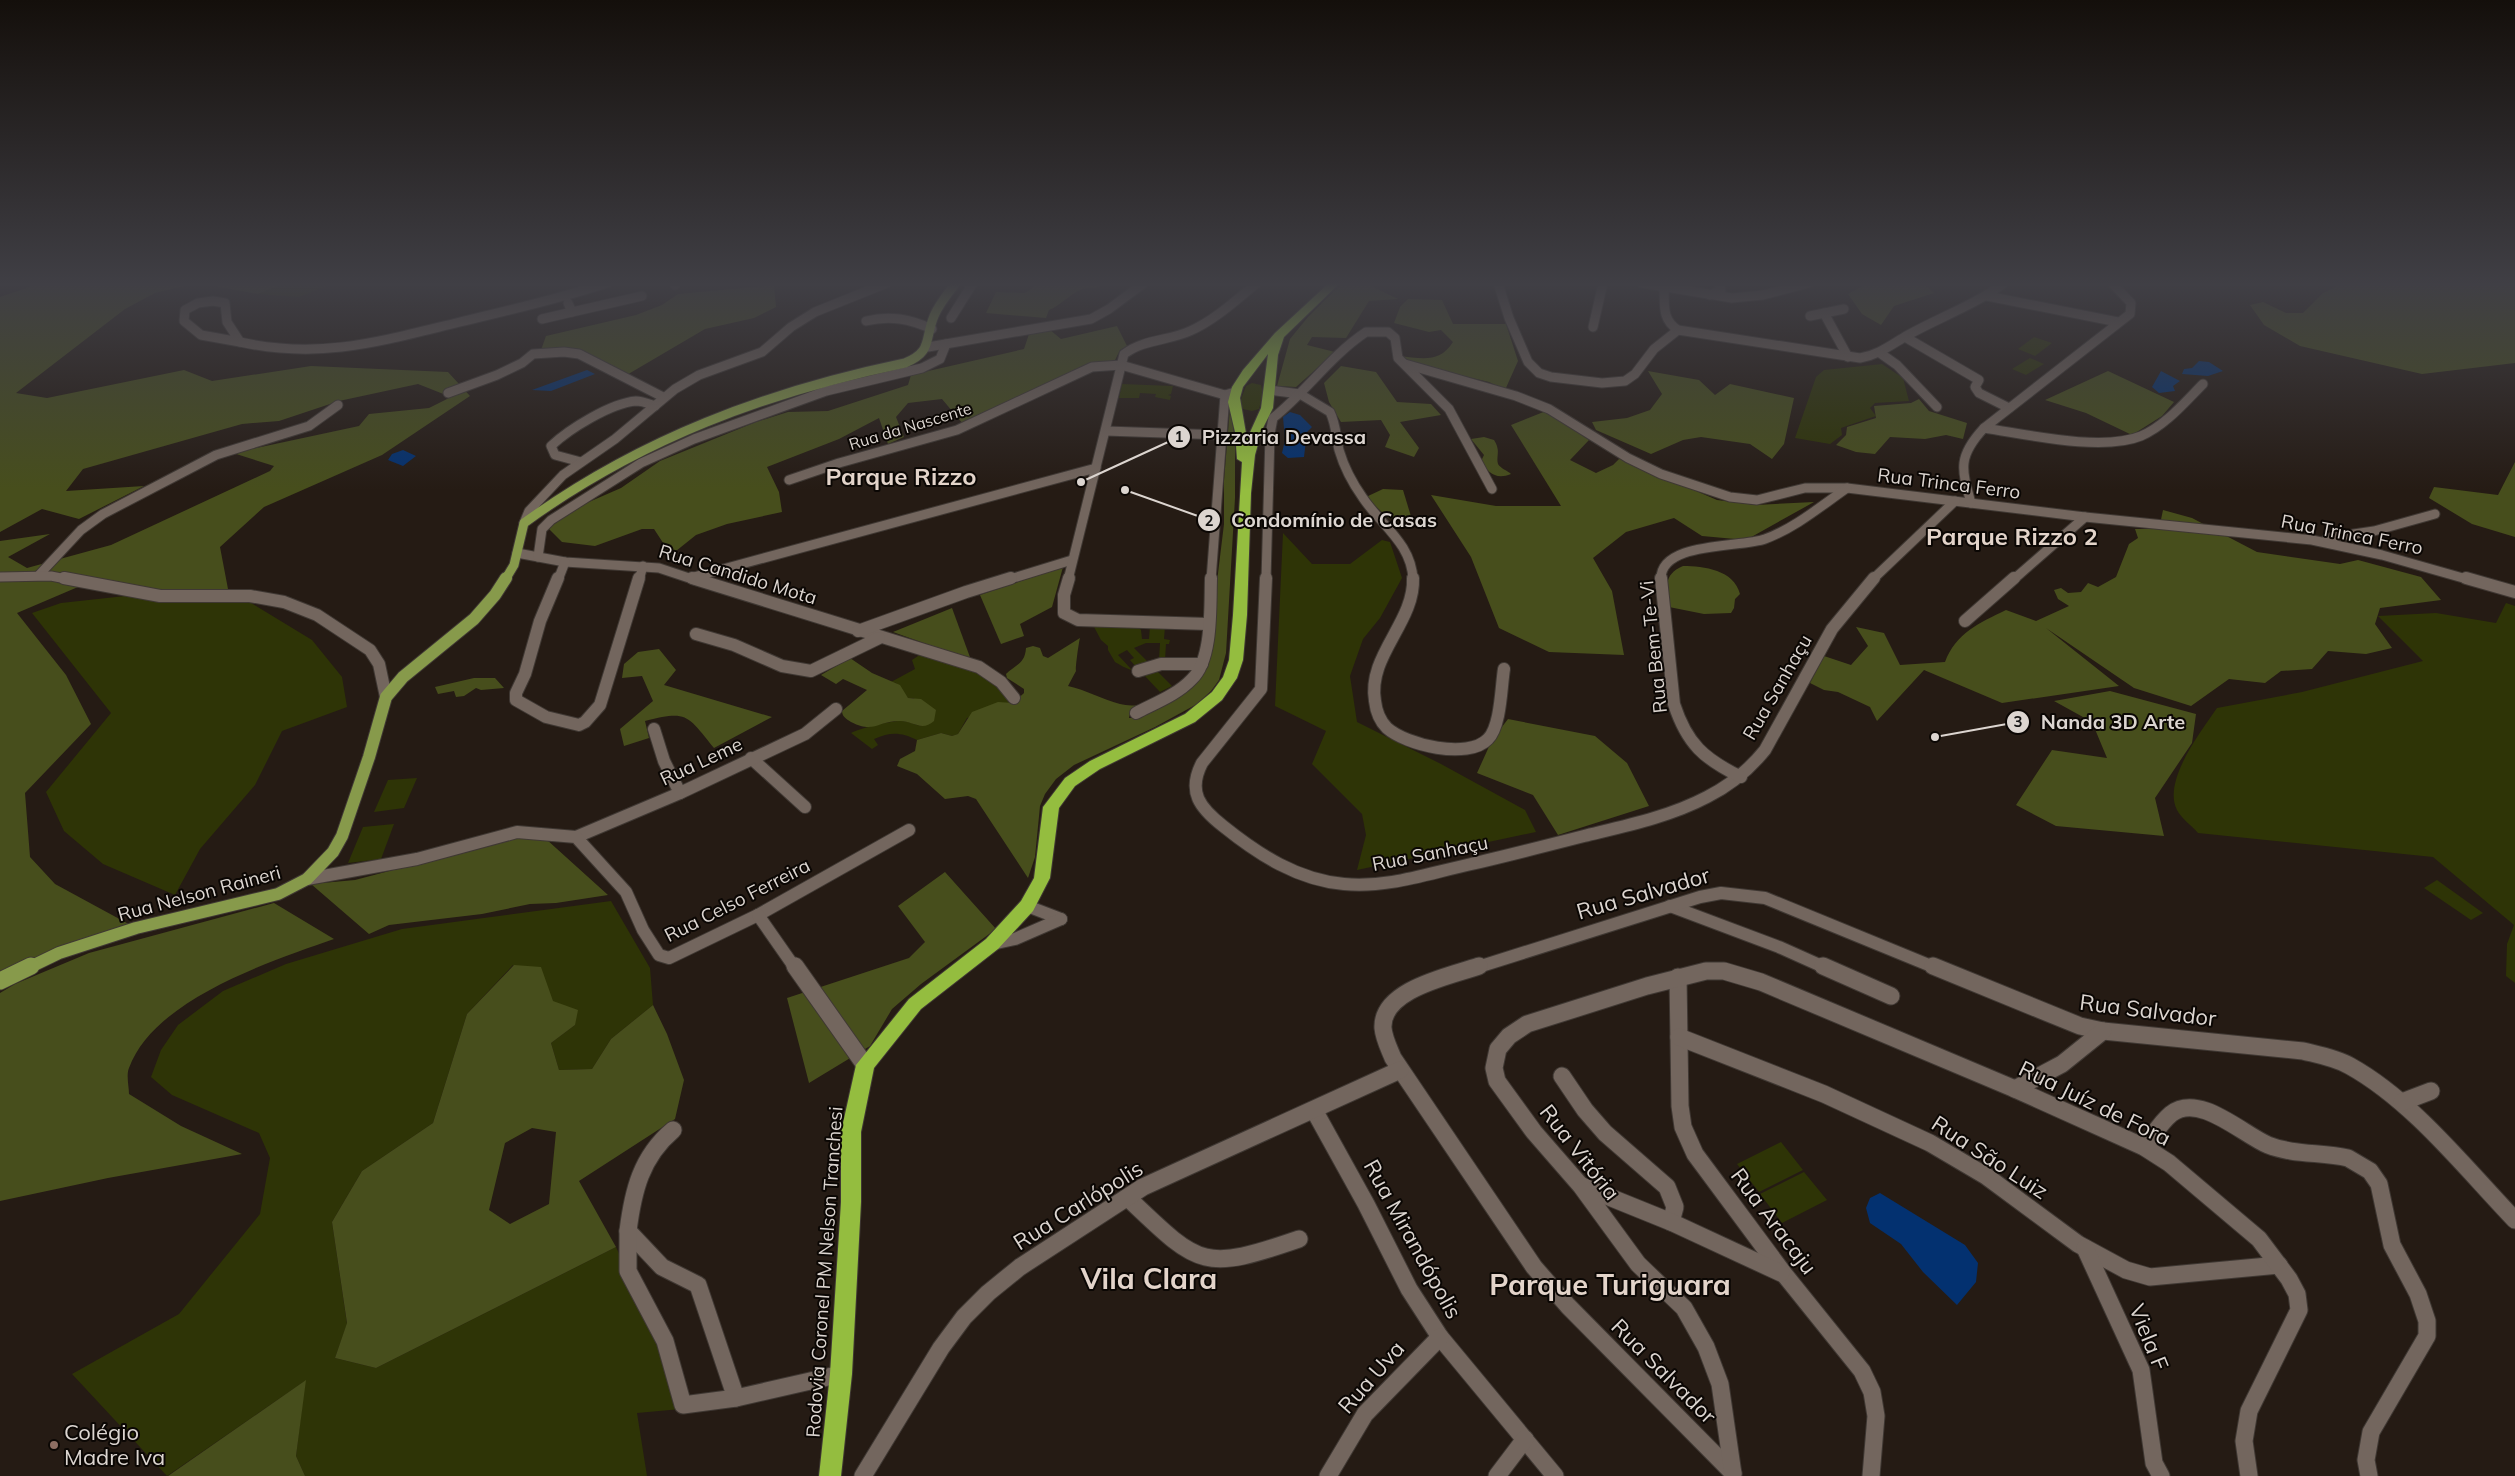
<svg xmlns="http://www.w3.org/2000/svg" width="2515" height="1476" font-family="Mulish,sans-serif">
	<rect width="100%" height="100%" fill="#251b14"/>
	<g fill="#2e3406">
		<path d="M284 283H334L299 297 258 294Z"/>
		<path d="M2034 337 2052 343 2035 356 2018 349Z"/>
		<path d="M2030 358 2044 364 2026 375 2012 369Z"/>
		<path d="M1882 364 1903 378 1909 401 1875 403 1870 408 1876 416 1841 428 1842 435 1830 444 1795 438 1816 377 1824 370Z"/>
		<path d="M1252 383 1261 385 1263 393 1259 409 1252 411 1243 409 1240 402 1246 386Z"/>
		<path d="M1122 384 1173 386 1171 394 1168 395 1171 396 1170 400 1155 397 1156 394 1140 393 1139 398H1119Z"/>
		<path d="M1283 533 1312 564H1350L1382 540 1390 542 1402 578 1380 618 1363 639 1350 676 1357 722 1441 764 1525 810 1536 832 1357 870 1366 835 1362 814 1312 764 1326 731 1275 706Z"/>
		<path d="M228 589 312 640 342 677 347 707 282 731 255 785 200 849 175 895 103 864 64 831 46 792 111 713 32 613 61 603 162 592Z"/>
		<path d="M2506 603 2515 606V983L2506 976 2507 944 2514 925 2433 857 2198 833C2192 826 2181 818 2177 810 2162 781 2202 730 2217 708L2302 692 2423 661 2378 616 2436 613 2496 623Z"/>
		<path d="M1093 625 1137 626 1141 630 1142 639H1149L1150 626H1165L1164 639 1170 640 1169 644H1166L1165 660H1159L1160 643H1146L1134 648 1149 663 1137 668 1130 660 1134 658 1127 650 1118 655 1132 670C1126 669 1119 664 1115 662L1108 650V646L1101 640Z"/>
		<path d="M921 654C965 668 980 668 1013 703L967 718 958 734 952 736 941 733 917 740C900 732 891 732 874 739L878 745 872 749 851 733C861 728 889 721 901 721 909 721 916 726 924 726L914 698H908L896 683 891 682 915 669 912 660Z"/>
		<path d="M1154 668 1172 686 1160 692 1143 674Z"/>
		<path d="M417 778 404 808 374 812 388 780Z"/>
		<path d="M394 824 381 859 348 863 363 827Z"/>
		<path d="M2437 880 2483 913 2471 920 2424 888Z"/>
		<path d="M611 901 650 968 653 1005 611 1039 592 1069 559 1070 551 1043 575 1025 513 965 467 1014 433 1123 362 1171 332 1222 347 1324 335 1358 376 1368 616 1247 664 1353 681 1409 637 1413 647 1476H305L296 1456 305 1381 167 1476 72 1374 179 1314 260 1214 270 1158 259 1133 172 1095 151 1077 161 1050 178 1025 223 991 286 964 402 929Z"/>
		<path d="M1781 1142 1803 1170 1759 1192 1737 1164Z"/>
		<path d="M1804 1172 1827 1200 1782 1223 1760 1194Z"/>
	</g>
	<g fill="#474e1c" fill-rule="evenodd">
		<path d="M41 283H196L155 293 125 309 16 393 47 398 184 370 212 381 311 366 448 372 470 396 382 455 264 507 220 547 228 589 162 592 92 581 17 613 66 675 91 724 25 793 30 857 55 884 136 928 0 981V541L50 534 8 557 27 568 111 545 270 471 274 466 233 453 359 426 369 414 429 408 451 397 418 384 339 401 279 421 242 424 83 469 66 491 144 486 79 519 42 509 0 532V297Z"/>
		<path d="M199 283H284L258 294Z"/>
		<path d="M1039 283H1107C1097 290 1089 286 1080 290 1069 295 1061 305 1049 310L1046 318 986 313 996 292 1025 293Z"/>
		<path d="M1342 283H1365L1398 299 1369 301 1346 338 1312 337 1307 345 1335 352 1296 387 1277 386 1290 339 1308 317Z"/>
		<path d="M1868 283H1936L1926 286 1934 293 1894 306 1881 325 1862 314 1848 294Z"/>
		<path d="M2344 283H2515V363L2422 374 2300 346 2264 325 2250 305 2263 302 2286 313H2303L2323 293Z"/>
		<path d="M774 285 776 307 754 318 705 329 625 376 571 349 541 350 546 336 636 315 662 305 678 294Z"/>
		<path d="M1408 299 1442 300 1453 324H1506L1518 361 1505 390 1489 382 1405 362 1399 356C1421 358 1439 364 1453 342L1441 330 1429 332 1394 323 1400 307Z"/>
		<path d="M1117 326 1127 346 1120 350 1114 362 1104 361 1083 367 963 424 942 399 908 403 896 417 904 437 888 444 879 418 839 439 767 467 779 492 782 512 727 524 696 535 671 555 654 529H642L595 546 562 542 545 525 582 505 621 488 660 461 756 422 788 412 828 411 908 385 911 375 1024 349 1029 334 1050 330 1061 339Z"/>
		<path d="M1341 366 1376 372 1397 402 1431 404 1441 415 1400 422 1419 448 1414 457 1385 447 1390 435 1381 420 1341 422 1329 402 1324 383Z"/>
		<path d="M1648 371 1699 380 1715 395 1730 384 1794 398 1784 444 1772 459 1750 444 1701 437 1683 440 1651 454 1596 430 1592 422 1627 418 1650 410 1662 394Z"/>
		<path d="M2108 371 2174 402 2162 416 2132 435 2086 413 2045 400Z"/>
		<path d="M1919 399 1929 411 1967 423 1963 439 1946 435 1925 439 1890 437 1875 454 1856 452 1836 445 1846 435 1847 427 1876 418 1874 406 1911 403Z"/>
		<path d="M1230 408 1235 439V498L1226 653 1219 680 1211 691 1197 704 1155 727 1074 765 1056 779 1045 794 1040 806 1035 857 1028 878 976 799 968 796 945 799 917 774 897 766 900 759 915 751 917 740 941 733 952 736 958 734 972 712 998 702 1013 703 1024 693V689L1007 678 1006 674C1016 664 1025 664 1026 648L1033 646 1040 648 1043 656 1048 658 1080 638C1079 641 1075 669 1076 671L1068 686C1086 690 1102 699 1120 704 1127 706 1136 705 1144 706L1130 713 1129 718H1137L1190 686 1215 598 1224 524V480Z"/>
		<path d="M1546 411 1589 440 1570 460 1596 473 1613 465 1620 458 1717 500 1756 505 1814 502 1746 540 1702 536 1674 518 1626 532 1593 558 1612 591 1624 655 1549 652 1499 628 1471 557 1431 495 1496 506H1561L1511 425Z"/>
		<path d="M1484 437 1494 440C1501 451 1496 455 1498 464 1500 468 1508 471 1511 474 1496 480 1488 473 1481 461L1484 455 1471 439Z"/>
		<path d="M2515 462V537L2472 524 2429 498 2434 487 2498 495Z"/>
		<path d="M1383 489 1403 490 1413 523 1388 518 1366 497Z"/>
		<path d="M2163 510 2192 518 2257 552 2340 564 2358 560 2421 577 2441 600 2380 608 2375 624 2392 648 2366 654 2328 651 2312 669 2281 671 2265 683 2229 679 2191 706 2134 688 2046 628 2119 686 2002 703 1924 670 1877 721 1870 707 1838 692 1824 690 1810 683 1824 656 1851 665 1868 646 1856 627 1884 633 1900 665 1945 662C1956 633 1979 623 2006 610L2036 621 2069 606 2058 599 2054 590 2061 588 2068 593 2081 592 2088 583 2098 587 2116 577 2129 544 2138 538 2135 529H2159Z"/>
		<path d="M1683 566C1704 566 1734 570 1740 594L1735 599 1734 608 1731 613 1704 614 1669 607C1667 589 1662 575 1683 566Z"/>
		<path d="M1063 567 1052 607 1020 624 1024 636 1001 644 980 595Z"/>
		<path d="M952 608 971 660 893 632Z"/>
		<path d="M659 649 676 670 664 685 772 717 714 748C687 715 688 710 645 721L649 738 624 746 620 729 653 701 642 676 622 678 624 664 638 652Z"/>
		<path d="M850 658 872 673 900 685 908 698 921 699 936 710 934 721C922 732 913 721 900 721 876 721 875 734 851 722 846 719 842 716 842 711L867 690 843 679 836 684 821 675Z"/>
		<path d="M474 678H495L504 688 481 690 476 688 464 696 456 697 454 691 438 694 435 687Z"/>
		<path d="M2110 691 2196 714 2192 743 2155 798 2164 836 2056 826 2016 805 2052 750 2107 758 2092 722 2054 701Z"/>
		<path d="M1508 719 1595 736 1627 763 1649 806 1558 835 1533 795 1477 773 1492 740Z"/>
		<path d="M519 837 546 839 608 895 556 903 530 904 482 914 389 925 369 934 311 884 355 880Z"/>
		<path d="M945 872 996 929 921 984 892 1009 870 1046 809 1083 787 998 909 958 925 942 898 906Z"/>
		<path d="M274 903 334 939C271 961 154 999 129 1068 126 1075 129 1087 129 1094L181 1126 242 1154 108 1178 0 1201V993L15 984 89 953Z"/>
		<path d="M514 965 541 967 553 1001 578 1010 575 1025 551 1043 559 1070 592 1069 611 1039 653 1005 667 1034 684 1080 675 1119 579 1181 616 1247 376 1368 335 1358 347 1323 332 1222 362 1171 433 1123 467 1014ZM532 1128 556 1132 549 1204 510 1224 489 1210 505 1143Z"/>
		<path d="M306 1380 296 1456 305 1476H168Z"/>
	</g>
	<g fill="#033170">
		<path d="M2199 361 2209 362 2223 371 2208 376 2182 374 2184 369 2192 368Z"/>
		<path d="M587 370 595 374 551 391 532 390Z"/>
		<path d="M2161 371 2180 381 2173 386 2175 391 2159 393 2152 387Z"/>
		<path d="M1290 412 1300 415 1312 427 1307 432 1304 457 1288 458 1282 453 1285 440 1283 417Z"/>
		<path d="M403 450 416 456 403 466 388 460 392 454Z"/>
		<path d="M1880 1193 1965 1245 1978 1263 1976 1282 1957 1305 1923 1272 1901 1244 1870 1223 1866 1208 1870 1198Z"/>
	</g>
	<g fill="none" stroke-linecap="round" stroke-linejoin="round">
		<g stroke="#3f3833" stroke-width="11">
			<g id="minor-far2">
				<path d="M1498 283 1509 318 1528 362 1539 373 1551 377 1602 383 1625 381 1635 374 1654 349 1678 330"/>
				<path d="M1642 283 1732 298 1763 295 1809 283"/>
				<path d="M675 285 676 283"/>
				<path d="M1664 286C1665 304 1661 319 1678 330L1860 358C1879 355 1892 344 1908 335 1940 317 1975 305 2004 283"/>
				<path d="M1710 295 1721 290 1719 283"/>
				<path d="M1987 296 2118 322"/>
				<path d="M213 301 225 303 227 322 240 342 201 335 184 321 185 310 198 303Z"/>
				<path d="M568 303 572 312 642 296"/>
				<path d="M1824 313 1848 357"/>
				<path d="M1810 316 1844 309"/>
				<path d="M951 318 973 283"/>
				<path d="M542 319 572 312"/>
				<path d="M866 321C890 315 910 319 932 329"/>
				<path d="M1593 327 1603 283"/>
				<path d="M1905 337 1979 380 1975 387 1979 393 2009 408"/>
				<path d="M240 342C321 360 382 341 460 322 510 310 559 299 607 283"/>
				<path d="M928 347 1091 319 1109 309 1144 283"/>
				<path d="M1880 353 1897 365 1937 407"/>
				<path d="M1405 364 1516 396 1549 409 1628 458 1661 474 1730 497 1757 500 1805 488H1847L2085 517 2312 540 2382 555 2470 580"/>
				<path d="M1269 390 1300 394 1330 412C1336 424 1336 437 1339 450 1344 467 1353 484 1363 498 1381 525 1412 544 1413 580"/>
				<path d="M448 393 497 375 522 363 533 354 564 352 579 354 663 397"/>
				<path d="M1984 428C2025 434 2102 452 2141 436 2165 426 2185 402 2203 384"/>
				<path d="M1106 431 1222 435"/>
				<path d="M581 462 555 455 551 446C569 429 611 403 636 401 643 401 649 404 655 406"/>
				<path d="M789 480 839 463 957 430 1092 367 1121 365 1225 395 1235 392"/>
				<path d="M1971 503C1961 468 1958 456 1984 428L2130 314 2131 303 2112 283"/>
				<path d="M524 523 529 511 563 475 615 439 675 389 699 375 762 352 791 327 815 312 887 283"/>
				<path d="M2327 538 2374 531 2435 514"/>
				<path d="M517 553 565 562 659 568 695 580"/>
				<path d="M538 557 542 529 551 520 641 463 694 439 826 391 922 368 940 359 946 344"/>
				<path d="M39 575 81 530 103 514 216 455 309 426 338 405"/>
				<path d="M0 577 51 576 71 580"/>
				<path d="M690 578 1096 468"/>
				<path d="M558 580 565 562"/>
				<path d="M639 580 643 566"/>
				<path d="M1007 580 1072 560"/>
				<path d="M1068 580 1124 354C1144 339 1168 341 1190 331 1215 320 1236 300 1257 283"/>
				<path d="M1211 580 1225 395"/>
				<path d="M1266 580 1270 434 1273 418C1306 392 1330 356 1366 332H1388L1395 338 1398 358 1449 409 1492 489"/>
				<path d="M1661 580C1659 541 1741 548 1765 539 1795 528 1821 506 1847 488"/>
				<path d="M1872 580 1955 501"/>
				<path d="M2013 580 2085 517"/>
			</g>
		</g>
		<g stroke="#3f3833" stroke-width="14">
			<g id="minor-far1">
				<path d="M64 578 160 596H250L284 602 317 615 370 650 379 664 386 697"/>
				<path d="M558 578 540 621 525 674 516 693V700L546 717 579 725 585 722 600 705 639 578"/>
				<path d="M692 578 979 667 1001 682 1014 698"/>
				<path d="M1069 578 1064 595V613L1078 620 1208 624"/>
				<path d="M1266 578 1261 689 1202 763C1187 792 1200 808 1223 826 1259 855 1298 880 1344 884 1387 888 1426 874 1467 865 1506 856 1545 846 1584 836 1625 826 1669 817 1707 797 1731 785 1748 771 1765 750L1832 629 1874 578"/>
				<path d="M1413 578C1415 622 1367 656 1375 701 1376 710 1380 721 1387 728 1406 745 1468 760 1488 739 1501 726 1501 687 1504 669"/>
				<path d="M1661 578 1674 704C1687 744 1704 759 1741 777"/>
				<path d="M2466 578 2515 592"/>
				<path d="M1965 621 2014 578"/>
				<path d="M858 631 966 592 1011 578"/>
				<path d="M696 634 734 645 782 666 811 671 879 638"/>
				<path d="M1138 671 1161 664H1202"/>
				<path d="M1136 713C1155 703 1177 695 1192 679 1213 659 1210 606 1211 578"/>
				<path d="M654 729 664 761 680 793"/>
				<path d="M751 758 805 807"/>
				<path d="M576 837 680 793 805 734 836 709"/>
				<path d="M307 879 417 859 517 832 576 837 626 892 643 930 659 955 669 958 758 915 909 830"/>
				<path d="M1027 906 1061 919"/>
				<path d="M1670 906 1779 947 1826 968"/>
				<path d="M758 915 795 968"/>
				<path d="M992 944 1015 939 1061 919"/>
				<path d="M1475 968 1700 897 1721 893 1765 898 1936 968"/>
			</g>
		</g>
		<g stroke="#3f3833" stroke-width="19">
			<g id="minor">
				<path d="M795 966 865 1065"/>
				<path d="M1479 966C1451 976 1381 989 1383 1028 1384 1039 1389 1048 1393 1058L1534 1267 1568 1306 1733 1473"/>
				<path d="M1823 966 1891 996"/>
				<path d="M1933 966 2080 1026 2103 1031 2303 1051C2319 1055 2336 1058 2350 1066 2413 1101 2466 1169 2515 1220"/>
				<path d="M1678 977 1680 1106 1683 1127 1695 1154 1784 1274 1862 1371 1872 1392 1876 1416 1871 1476"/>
				<path d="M1679 1037 1824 1094 1930 1143 1986 1176 2078 1244 2126 1270 2150 1277 2279 1265"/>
				<path d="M1562 1076 1585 1110 1605 1133 1667 1187 1675 1207 1671 1222"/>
				<path d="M2015 1089 2062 1064 2103 1031"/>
				<path d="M2402 1102 2431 1091"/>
				<path d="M1314 1110 1366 1204 1409 1289 1440 1337 1555 1476"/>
				<path d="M673 1130C641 1157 633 1191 628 1231L662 1267 698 1285 736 1398"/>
				<path d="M2144 1147C2153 1136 2160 1123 2171 1114 2199 1092 2242 1134 2268 1145 2293 1155 2322 1152 2348 1158L2370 1171 2379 1184 2392 1245 2418 1294 2427 1321V1336L2371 1432 2366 1460 2369 1476"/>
				<path d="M1582 1186 1671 1222 1781 1273"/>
				<path d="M1128 1198C1200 1267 1203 1272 1299 1239"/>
				<path d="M628 1231V1271L665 1341 683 1405 736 1398 841 1374"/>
				<path d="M2085 1248 2141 1370 2154 1463 2161 1476"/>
				<path d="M1733 1474 1720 1384 1706 1347 1684 1308 1638 1264 1581 1186 1534 1132 1497 1081 1494 1068 1498 1049 1509 1036 1527 1024 1647 986 1706 971H1724L1761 982 2015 1089 2144 1147 2169 1163 2259 1239 2289 1279 2297 1294 2299 1310 2249 1411 2244 1441 2249 1476"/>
				<path d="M863 1476 941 1348 964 1317 988 1293 1020 1267 1143 1187 1400 1070"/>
				<path d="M1328 1476 1365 1414 1440 1337"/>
				<path d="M1497 1476 1525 1439"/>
			</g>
		</g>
		<g stroke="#3f3833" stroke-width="11">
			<path id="major-far2" d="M505 580 514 565 524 523C640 439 766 392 905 363 933 351 924 340 934 316 939 304 948 293 956 283"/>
		</g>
		<g stroke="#3f3833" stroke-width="14">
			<path id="major-far1" d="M28 968 59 953 136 928 278 894 307 879 333 852 342 836 369 757 386 697 403 677 474 619 495 595 506 578"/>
		</g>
		<g stroke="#3f3833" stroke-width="19">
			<path id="major" d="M0 981 31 966"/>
		</g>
		<g stroke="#3f3833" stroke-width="2">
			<path id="highway" d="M1329 283H1340L1284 337 1278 355 1273 408 1262 430 1255 455 1251 493 1247 615 1243 660 1237 678 1222 700 1195 722 1100 769 1075 786 1059 808 1050 878 1033 911 998 949 921 1009 874 1068 861 1132V1202L852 1374 841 1476H819L830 1374 841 1202V1132L856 1065 909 999 986 939 1021 901 1034 878 1043 807 1065 778 1090 761 1185 714 1212 692 1223 677 1229 660 1233 615 1242 462 1237 459 1235 432 1228 402 1232 387 1243 370 1275 333ZM1268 354 1261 408 1247 439 1240 398 1243 387Z"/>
		</g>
		<use href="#minor-far2" stroke="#73665e" stroke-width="9"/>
		<use href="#minor-far1" stroke="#73665e" stroke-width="12"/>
		<use href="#minor" stroke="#73665e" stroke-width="17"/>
		<use href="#major-far2" stroke="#879a4b" stroke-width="9"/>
		<use href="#major-far1" stroke="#879a4b" stroke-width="12"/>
		<use href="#major" stroke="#879a4b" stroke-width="17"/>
		<use href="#highway" fill="#94bd3f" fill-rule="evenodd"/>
	</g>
	<linearGradient id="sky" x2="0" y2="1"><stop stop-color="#140f0b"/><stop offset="0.58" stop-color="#403f45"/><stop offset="1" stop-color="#403f45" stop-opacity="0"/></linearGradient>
	<rect width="2515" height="490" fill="url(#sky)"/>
	<circle fill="#8d6e63" stroke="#0b0704" stroke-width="2" cx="54" cy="1445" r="5"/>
	<g text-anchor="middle" stroke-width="4" stroke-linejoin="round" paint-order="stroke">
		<g font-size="16" fill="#dcd5d0" stroke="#0b0704">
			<text transform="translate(910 426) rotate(-17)" y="6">Rua da Nascente</text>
		</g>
		<g font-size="19" fill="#dcd5d0" stroke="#0b0704">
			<text transform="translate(1949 483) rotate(7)" y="7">Rua Trinca Ferro</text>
			<text transform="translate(2352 534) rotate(11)" y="7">Rua Trinca Ferro</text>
			<text transform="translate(738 574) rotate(17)" y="7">Rua Candido Mota</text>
			<text transform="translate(1653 647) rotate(-96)" y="7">Rua Bem-Te-Vi</text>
			<text transform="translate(1777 687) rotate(-60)" y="7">Rua Sanhaçu</text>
			<text transform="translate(701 761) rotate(-25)" y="7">Rua Leme</text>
			<text transform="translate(1430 853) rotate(-11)" y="7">Rua Sanhaçu</text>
			<text transform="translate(199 893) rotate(-15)" y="7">Rua Nelson Raineri</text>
			<text transform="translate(737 900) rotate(-27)" y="7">Rua Celso Ferreira</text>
			<text transform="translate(824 1272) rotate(-86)" y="7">Rodovia Coronel PM Nelson Tranchesi</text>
		</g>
		<g font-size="22" fill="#dcd5d0" stroke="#0b0704">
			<text transform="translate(1643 893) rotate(-16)" y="8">Rua Salvador</text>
			<text transform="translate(2148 1010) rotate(7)" y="8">Rua Salvador</text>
			<text transform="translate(2095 1103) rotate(26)" y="8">Rua Juíz de Fora</text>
			<text transform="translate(1580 1152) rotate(52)" y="8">Rua Vitória</text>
			<text transform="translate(1990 1157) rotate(33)" y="8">Rua São Luiz</text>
			<text transform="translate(1078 1205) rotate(-32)" y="8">Rua Carlópolis</text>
			<text transform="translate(1774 1221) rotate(53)" y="8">Rua Aracaju</text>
			<text transform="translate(1413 1239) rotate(61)" y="8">Rua Mirandópolis</text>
			<text transform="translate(2149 1337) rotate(68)" y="8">Viela F</text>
			<text transform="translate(1664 1371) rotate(45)" y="8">Rua Salvador</text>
			<text transform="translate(1371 1377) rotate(-49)" y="8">Rua Uva</text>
		</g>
		<g font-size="22" fill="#dcd5d0" stroke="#0b0704" text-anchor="start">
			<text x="64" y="1440">Colégio<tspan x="64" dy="25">Madre Iva</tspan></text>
		</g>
		<g font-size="24" font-weight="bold" fill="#e3d4ca" stroke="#0b0704">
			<text x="901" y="485">Parque Rizzo</text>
			<text x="2012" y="545">Parque Rizzo 2</text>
		</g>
		<g font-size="29" font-weight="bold" fill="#e3d4ca" stroke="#0b0704">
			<text x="1149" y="1289">Vila Clara</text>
			<text x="1610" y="1295">Parque Turiguara</text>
		</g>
	</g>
	<path fill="none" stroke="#dcd5d0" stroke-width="2" d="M1081 482L1179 437M1125 490L1209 520M1935 737L2018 722"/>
	<g fill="#dcd5d0" stroke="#0b0704" stroke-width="2">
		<circle cx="1081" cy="482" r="5"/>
		<circle cx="1125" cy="490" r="5"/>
		<circle cx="1935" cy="737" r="5"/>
		<circle cx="1179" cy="437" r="12"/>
		<circle cx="1209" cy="520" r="12"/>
		<circle cx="2018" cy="722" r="12"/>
	</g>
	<g font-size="15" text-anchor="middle" font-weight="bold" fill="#111">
		<text x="1179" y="442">1</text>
		<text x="1209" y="526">2</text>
		<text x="2018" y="727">3</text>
	</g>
	<g font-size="20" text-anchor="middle" font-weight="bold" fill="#dcd5d0" stroke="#0b0704" stroke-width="4" stroke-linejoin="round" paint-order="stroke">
		<text x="1284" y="444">Pizzaria Devassa</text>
		<text x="1334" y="527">Condomínio de Casas</text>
		<text x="2113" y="729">Nanda 3D Arte</text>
	</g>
</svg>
